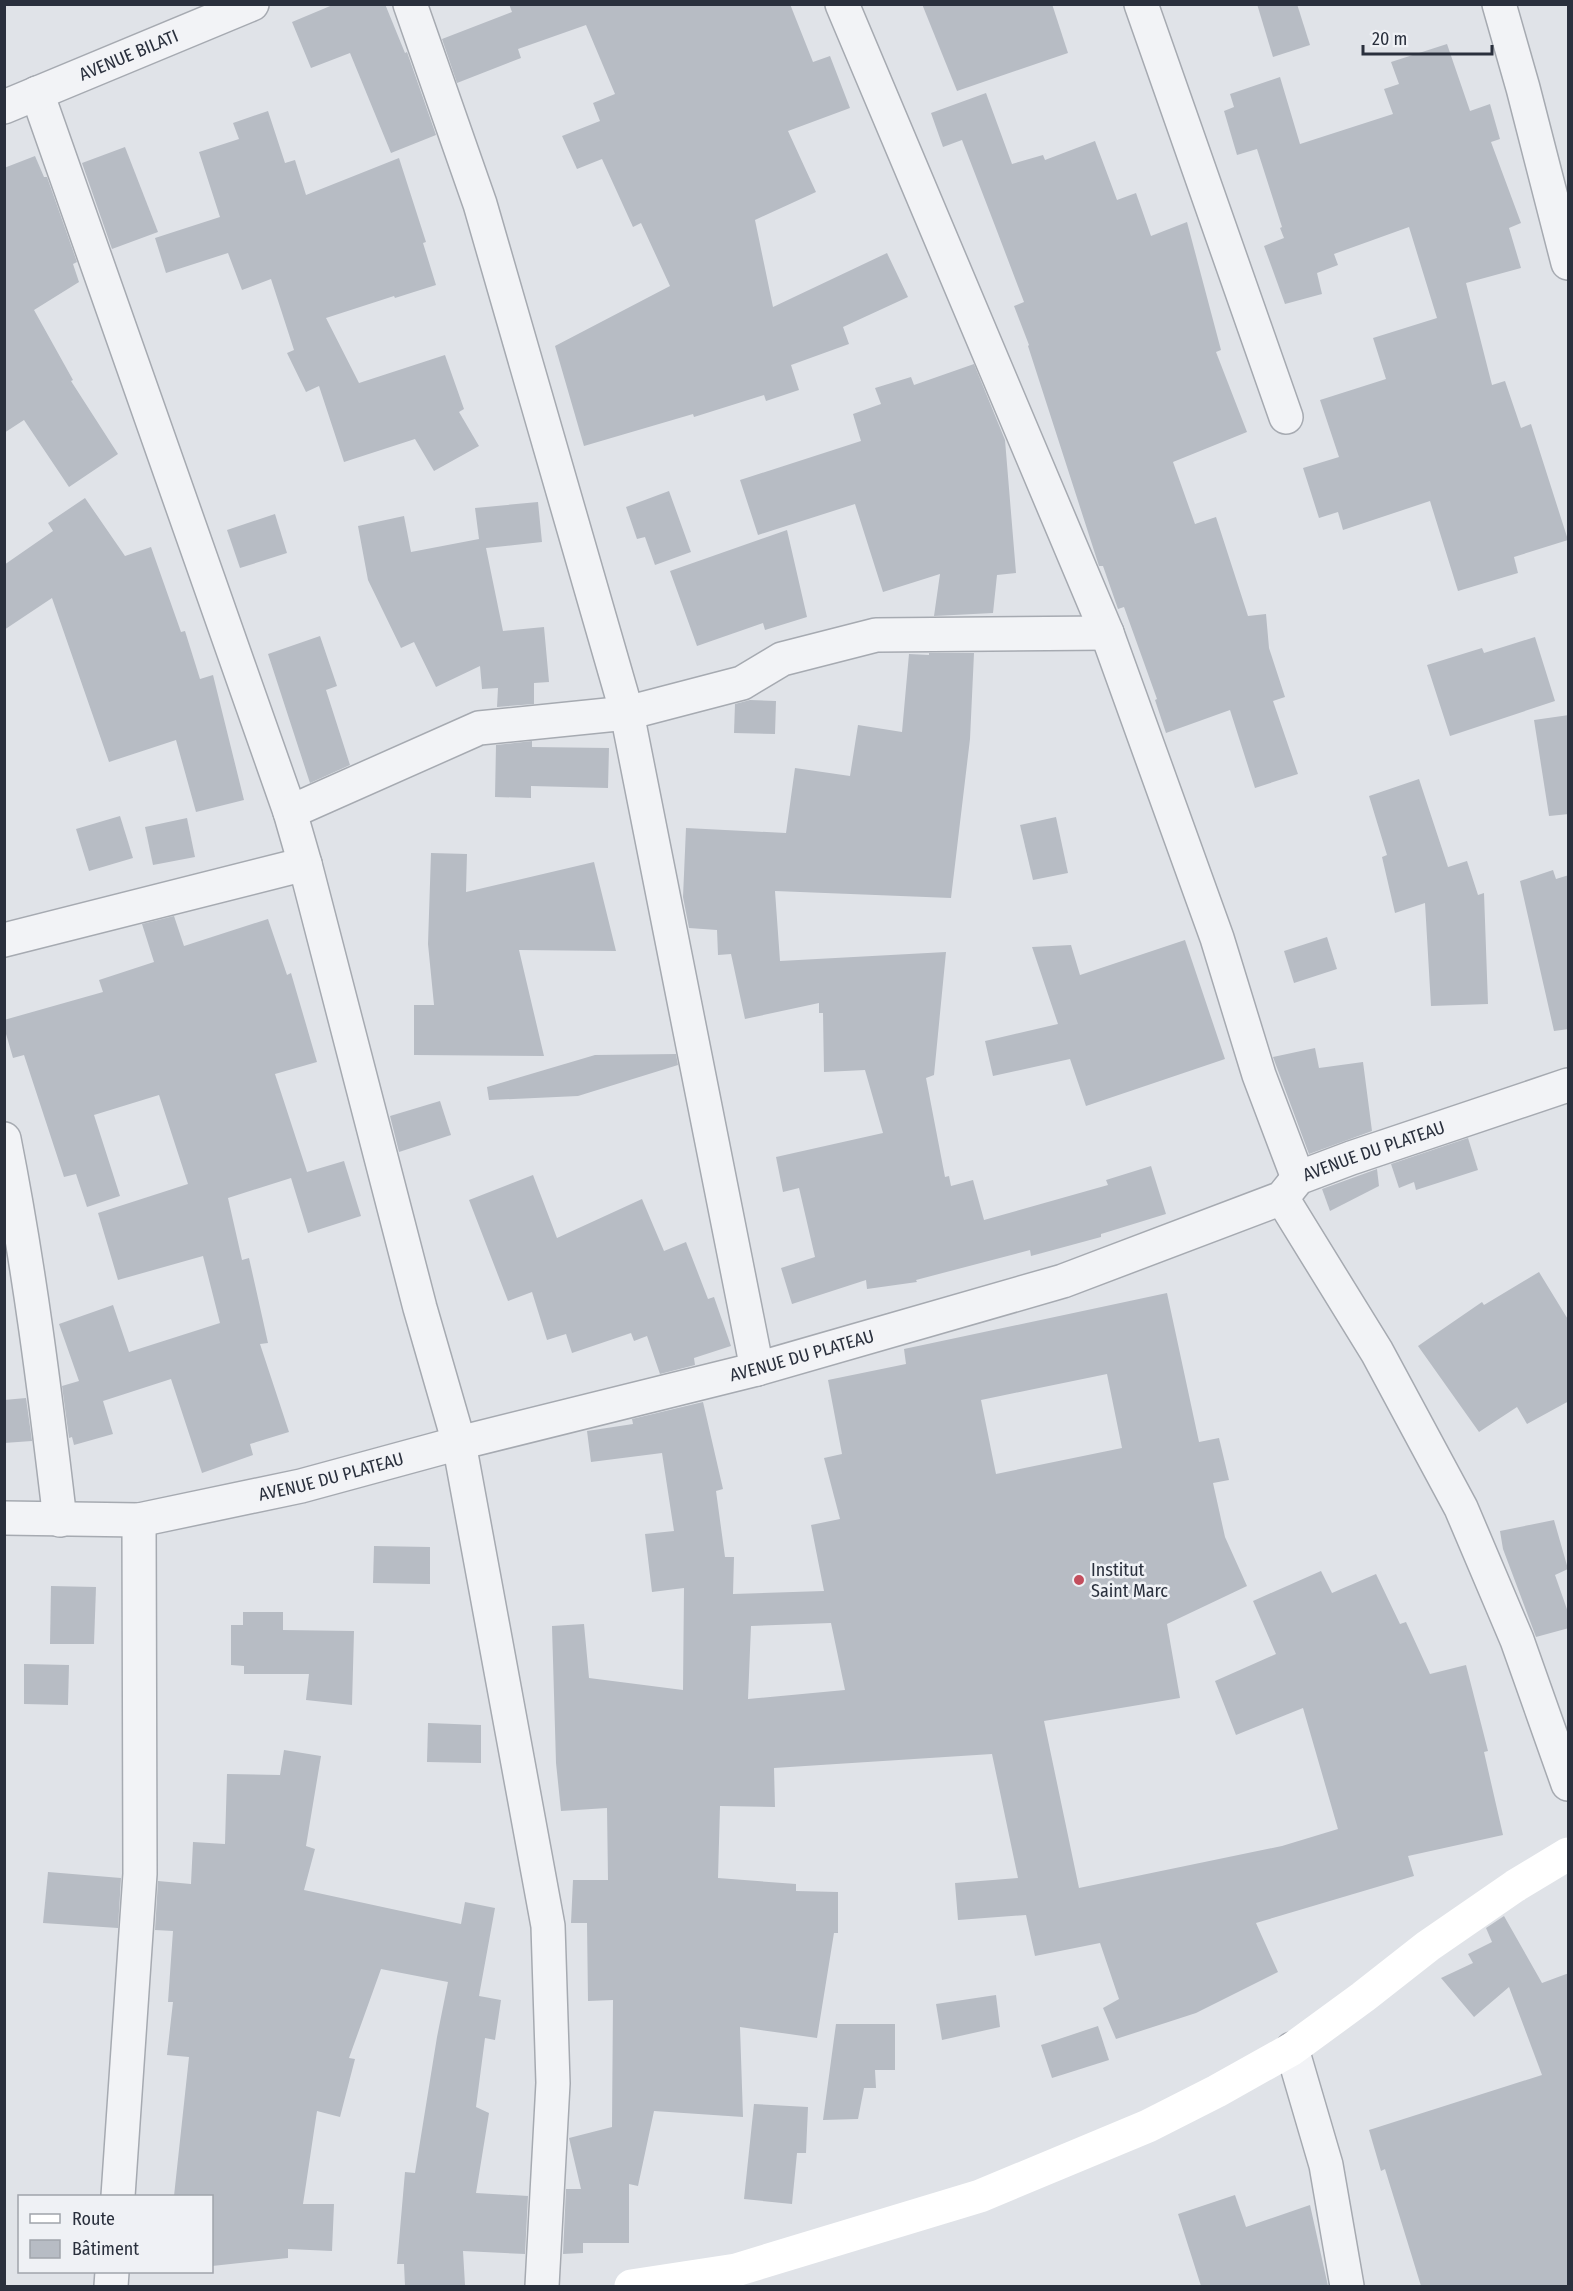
<svg xmlns="http://www.w3.org/2000/svg" width="1573" height="2291" font-family="'Fira Sans Condensed',sans-serif">
	<rect width="100%" height="100%" fill="#e0e3e8"/>
	<g fill="#b7bcc4" fill-rule="evenodd">
		<path d="M335 4H385L405 53 407 52 436 135 391 153 350 53 311 68 292 22Z"/>
		<path d="M509 4H790L813 62 830 56 850 108 788 131 816 192 755 220 773 307 887 253 908 297 843 327 849 344 791 365 799 390 766 401 764 395 694 417 693 414 584 446 555 346 670 286 641 223 633 227 602 159 577 169 562 136 600 121 593 103 615 94 586 25 518 49 521 58 457 83 442 39 512 12Z"/>
		<path d="M922 4H1052L1068 53 957 91Z"/>
		<path d="M1257 4H1297L1310 45 1273 57Z"/>
		<path d="M1447 44 1470 111 1490 104 1500 139 1491 142 1521 223 1509 228 1521 268 1466 283 1492 385 1505 381 1521 428 1531 424 1568 540 1514 557 1518 573 1458 591 1430 501 1343 530 1338 512 1319 518 1303 468 1339 457 1320 400 1386 379 1373 338 1437 318 1409 227 1334 254 1338 265 1317 273 1322 294 1285 304 1264 246 1284 238 1280 228 1282 227 1257 149 1237 155 1224 111 1234 107 1230 94 1280 77 1300 144 1393 114 1384 89 1399 84 1391 62Z"/>
		<path d="M986 93 1012 164 1043 155 1045 160 1095 141 1117 200 1136 193 1151 236 1187 222 1221 350 1216 352 1247 432 1173 462 1195 524 1216 517 1248 616 1266 614 1269 648 1285 697 1273 701 1298 774 1255 788 1230 710 1166 733 1155 700 1157 699 1124 607 1118 609 1103 566H1099L1028 346 1029 345 1014 306 1024 302 997 231 962 140 943 147 931 113Z"/>
		<path d="M268 111 285 163 295 160 306 195 399 158 426 242 423 243 436 285 395 298 394 296 326 318 359 383 445 355 464 409 459 412 479 446 434 471 415 439 344 462 319 386 306 392 287 353 294 350 271 279 242 290 228 253 166 273 155 238 220 217 199 152 239 139 233 123Z"/>
		<path d="M125 147 158 232 112 249 82 163Z"/>
		<path d="M35 156 44 177H47L77 262 73 264 79 282 34 310 73 380 71 381 118 454 69 487 24 420 4 433V168Z"/>
		<path d="M974 364 1005 440 1016 573 997 575 993 613 934 616 940 574 883 592 855 504 758 535 740 480 861 441 853 414 881 404 875 388 911 377 914 385Z"/>
		<path d="M669 491 691 552 655 565 645 537 637 539 626 507Z"/>
		<path d="M85 498 125 556 151 547 181 632 185 631 200 679 213 675 244 800 196 812 176 740 109 762 52 598 4 630V565L53 531 48 523Z"/>
		<path d="M538 502 542 542 486 548 503 631 544 627 549 682 534 683V704L497 707 498 688 482 689 480 666 436 687 414 642 401 648 368 580 358 526 404 516 411 552 479 539 475 508Z"/>
		<path d="M275 514 287 553 240 568 227 530Z"/>
		<path d="M787 530 807 617 765 630 763 623 697 646 670 571Z"/>
		<path d="M320 636 337 686 326 690 350 765 310 783 268 654Z"/>
		<path d="M1535 637 1555 701 1450 736 1427 665 1482 648 1484 653Z"/>
		<path d="M929 653H974L970 739 951 898 775 891 780 961 946 952 934 1075 926 1078 945 1177 949 1176 951 1186 973 1180 984 1220 1108 1185 1106 1180 1151 1166 1166 1214 1101 1234V1237L1031 1256 1030 1250 916 1280 917 1282 867 1289 866 1280 792 1304 781 1268 815 1257 799 1188 783 1192 776 1157 883 1133 865 1070 824 1072 823 1013H819V1003L745 1019 731 954 718 955 717 930 689 928 683 897 686 828 786 833 795 768 850 776 858 725 902 732 909 654 929 655Z"/>
		<path d="M750 700 776 701 775 734 734 733 735 704Z"/>
		<path d="M1569 715V814L1549 816 1534 720Z"/>
		<path d="M532 741V747L609 748 608 788 531 786V798L495 797 496 745Z"/>
		<path d="M1419 779 1448 867 1467 861 1478 895 1484 893 1488 1004 1431 1006 1425 903 1395 913 1382 857 1387 855 1369 796Z"/>
		<path d="M120 816 133 858 89 871 76 829Z"/>
		<path d="M1056 817 1068 873 1033 880 1020 825Z"/>
		<path d="M187 818 195 857 153 865 145 827Z"/>
		<path d="M431 853 467 854 466 892 594 862 616 951 519 950 544 1056 414 1055V1005H434L428 944Z"/>
		<path d="M1553 870 1556 879 1569 875V1029L1554 1031 1520 881Z"/>
		<path d="M174 916 184 946 268 919 287 975 291 973 317 1062 275 1074 307 1172 344 1161 361 1216 308 1233 291 1178 228 1198 242 1260 249 1258 268 1343 260 1344 289 1432 250 1444 253 1455 202 1473 171 1379 103 1401 113 1434 74 1445 72 1437 69 1438 62 1386 79 1381 59 1324 113 1305 129 1352 220 1323 203 1256 118 1280 98 1213 188 1184 159 1095 94 1115 120 1196 87 1207 76 1174 64 1177 24 1055 13 1058 4 1027V1020L103 992 99 980 154 962 142 924Z"/>
		<path d="M1327 937 1337 969 1294 983 1284 951Z"/>
		<path d="M1185 940 1225 1059 1086 1106 1070 1059 993 1076 985 1041 1058 1024 1032 947 1071 945 1080 975Z"/>
		<path d="M1315 1048 1319 1068 1363 1062 1372 1131 1309 1154 1273 1057Z"/>
		<path d="M676 1054 678 1065 578 1096 489 1100 487 1087 595 1055Z"/>
		<path d="M440 1101 451 1135 399 1152 390 1116Z"/>
		<path d="M1468 1138 1478 1170 1416 1190 1414 1182 1399 1188 1391 1164Z"/>
		<path d="M1377 1169 1379 1186 1330 1211 1322 1189Z"/>
		<path d="M533 1175 557 1238 642 1199 664 1251 686 1242 708 1299 714 1297 731 1346 694 1358 695 1365 660 1374 647 1336 634 1341 631 1333 572 1353 566 1334 547 1340 532 1292 508 1301 469 1200Z"/>
		<path d="M1539 1272 1569 1321V1401L1527 1424 1517 1407 1479 1432 1418 1346 1482 1302 1484 1305Z"/>
		<path d="M1167 1293 1199 1442 1219 1438 1229 1480 1213 1483 1225 1537 1247 1586 1167 1624 1180 1698 1044 1721 1079 1888 1282 1846 1338 1829 1303 1708 1236 1735 1215 1681 1276 1654 1253 1601 1321 1571 1332 1593 1376 1574 1400 1624 1406 1622 1430 1674 1466 1665 1488 1751 1484 1752 1503 1835 1408 1856 1414 1876 1256 1923 1278 1972 1196 2013 1116 2039 1103 2008 1119 1999 1100 1943 1035 1956 1026 1915 958 1920 955 1883 1018 1878 992 1754 774 1768 775 1807 720 1806 718 1878 796 1884V1891L838 1892V1933H834L817 2038 740 2027 743 2117 654 2111 638 2186 629 2184V2243H583V2253L563 2254 566 2189H581L569 2138 612 2127 613 2000 588 2001 587 1923H571L573 1880H608L607 1808 561 1811 556 1763 552 1626 584 1624 589 1678 683 1690 684 1588 652 1592 645 1534 674 1531 662 1453 591 1462 587 1431 633 1424 632 1419 703 1402 723 1489 716 1491 725 1557H734L733 1594 824 1591 811 1525 840 1519 824 1458 842 1454 828 1380 906 1364 904 1349ZM1107 1374 1122 1448 996 1474 981 1400ZM831 1623 845 1690 748 1699 751 1626Z"/>
		<path d="M26 1398 32 1441 4 1443V1400Z"/>
		<path d="M1554 1520 1568 1569 1555 1575 1569 1615V1628L1536 1637 1503 1549 1500 1531Z"/>
		<path d="M374 1546 430 1547V1584L373 1583Z"/>
		<path d="M51 1586 96 1587 94 1644H50Z"/>
		<path d="M243 1612H283V1630L354 1631 352 1705 306 1700 309 1674H244V1666L231 1665V1625H243Z"/>
		<path d="M24 1664 69 1665 68 1705 24 1704Z"/>
		<path d="M428 1723 481 1725V1763L427 1762Z"/>
		<path d="M284 1750 321 1756 306 1846 315 1849 304 1890 461 1924 465 1902 495 1908 479 1996 501 2000 495 2040 485 2038 476 2107 489 2113 476 2193 528 2196 525 2254 463 2251 465 2285 405 2286 404 2264H397L405 2172 415 2173 437 2037 448 1982 381 1969 349 2058 355 2059 340 2117 317 2111 303 2204H334L332 2251 288 2249V2258L212 2266V2196H174L189 2057 167 2055 173 2002H168L173 1931 155 1930 158 1881 191 1884 193 1842 225 1844 227 1774 280 1775Z"/>
		<path d="M48 1872 121 1878 118 1928 43 1923Z"/>
		<path d="M1504 1916 1542 1983 1569 1973V2286H1421L1385 2169 1381 2171 1369 2130 1542 2075 1509 1987 1474 2017 1441 1978 1473 1963 1468 1954 1492 1942 1486 1928Z"/>
		<path d="M996 1995 1000 2027 942 2040 936 2004Z"/>
		<path d="M836 2024H895V2070H875L876 2088H864L858 2119 823 2120Z"/>
		<path d="M1098 2026 1109 2060 1052 2078 1041 2045Z"/>
		<path d="M754 2104 808 2107 806 2153H797L792 2204 744 2199Z"/>
		<path d="M1235 2195 1246 2227 1310 2205 1328 2286H1201L1178 2214Z"/>
	</g>
	<g fill="none" stroke-linecap="round" stroke-linejoin="round">
		<g stroke="#a6aab1" stroke-width="36">
			<g id="street">
				<path d="M410 4 480 204 627 713 757 1369"/>
				<path d="M842 4 1107 633 1217 938 1259 1075 1298 1178"/>
				<path d="M1141 4 1286 417"/>
				<path d="M1499 4 1523 88 1568 263"/>
				<path d="M37 93 290 812 305 864 420 1308 459 1443 548 1926 553 2083 542 2286"/>
				<path id="s1" d="M4 107 252 4"/>
				<path d="M290 812 479 728 627 713 742 683 782 659 876 635 1107 633"/>
				<path d="M4 940 305 864"/>
				<path d="M4 1139C29 1265 45 1392 60 1520"/>
				<path d="M1282 1198 1377 1352 1461 1508 1517 1640 1568 1784"/>
				<path id="s2" d="M4 1518 139 1520 301 1486 459 1443 757 1369 1063 1281 1282 1198 1298 1178 1351 1158 1568 1085"/>
				<path d="M1292 2049 1326 2165 1347 2286"/>
				<path d="M118 2196 140 1874 139 1520"/>
				<path d="M111 2286 112 2272"/>
			</g>
		</g>
		<use href="#street" stroke="#f2f3f6" stroke-width="33"/>
		<path stroke="#fff" stroke-width="33" d="M631 2286 736 2270 980 2196 1148 2126 1217 2091 1292 2049 1363 1997 1428 1946 1515 1886 1568 1854"/>
	</g>
	<circle fill="#c34e5d" stroke="#eff1f5" stroke-width="2" cx="1079" cy="1580" r="6"/>
	<g text-anchor="middle" stroke-width="5" stroke-linejoin="round" paint-order="stroke">
		<g font-size="18" fill="#2a303d" stroke="#eff1f5">
			<text dy="6" stroke="none"><textPath href="#s1" startOffset="135">AVENUE BILATI</textPath></text>
			<text dy="6" stroke="none"><textPath href="#s2" startOffset="1430">AVENUE DU PLATEAU</textPath></text>
			<text dy="6" stroke="none"><textPath href="#s2" startOffset="818">AVENUE DU PLATEAU</textPath></text>
			<text dy="6" stroke="none"><textPath href="#s2" startOffset="332">AVENUE DU PLATEAU</textPath></text>
		</g>
		<g font-size="18" fill="#2a303d" stroke="#eff1f5" text-anchor="start">
			<text x="1091" y="1576">Institut<tspan x="1091" dy="21">Saint Marc</tspan></text>
		</g>
	</g>
	<rect width="1573" height="2291" fill="none" stroke="#2a303d" stroke-width="12"/>
	<rect x="18" y="2195" width="195" height="78" fill="#eff1f5" stroke="#a0a4ab" stroke-width="1.5"/>
	<rect x="30" y="2214" width="30" height="9" fill="#ffffff" stroke="#a0a4ab" stroke-width="1.5"/>
	<text x="72" y="2225" font-size="18" fill="#2a303d">Route</text>
	<rect x="30" y="2240" width="30" height="18" fill="#b7bcc4" stroke="#a0a4ab" stroke-width="1.5"/>
	<text x="72" y="2255" font-size="18" fill="#2a303d">Bâtiment</text>
	<path d="M1363 45v9h129v-9" fill="none" stroke="#2a303d" stroke-width="3"/>
	<text x="1372" y="45" font-size="18" fill="#2a303d" stroke="#eff1f5" stroke-width="4.5" paint-order="stroke">20 m</text>
</svg>
